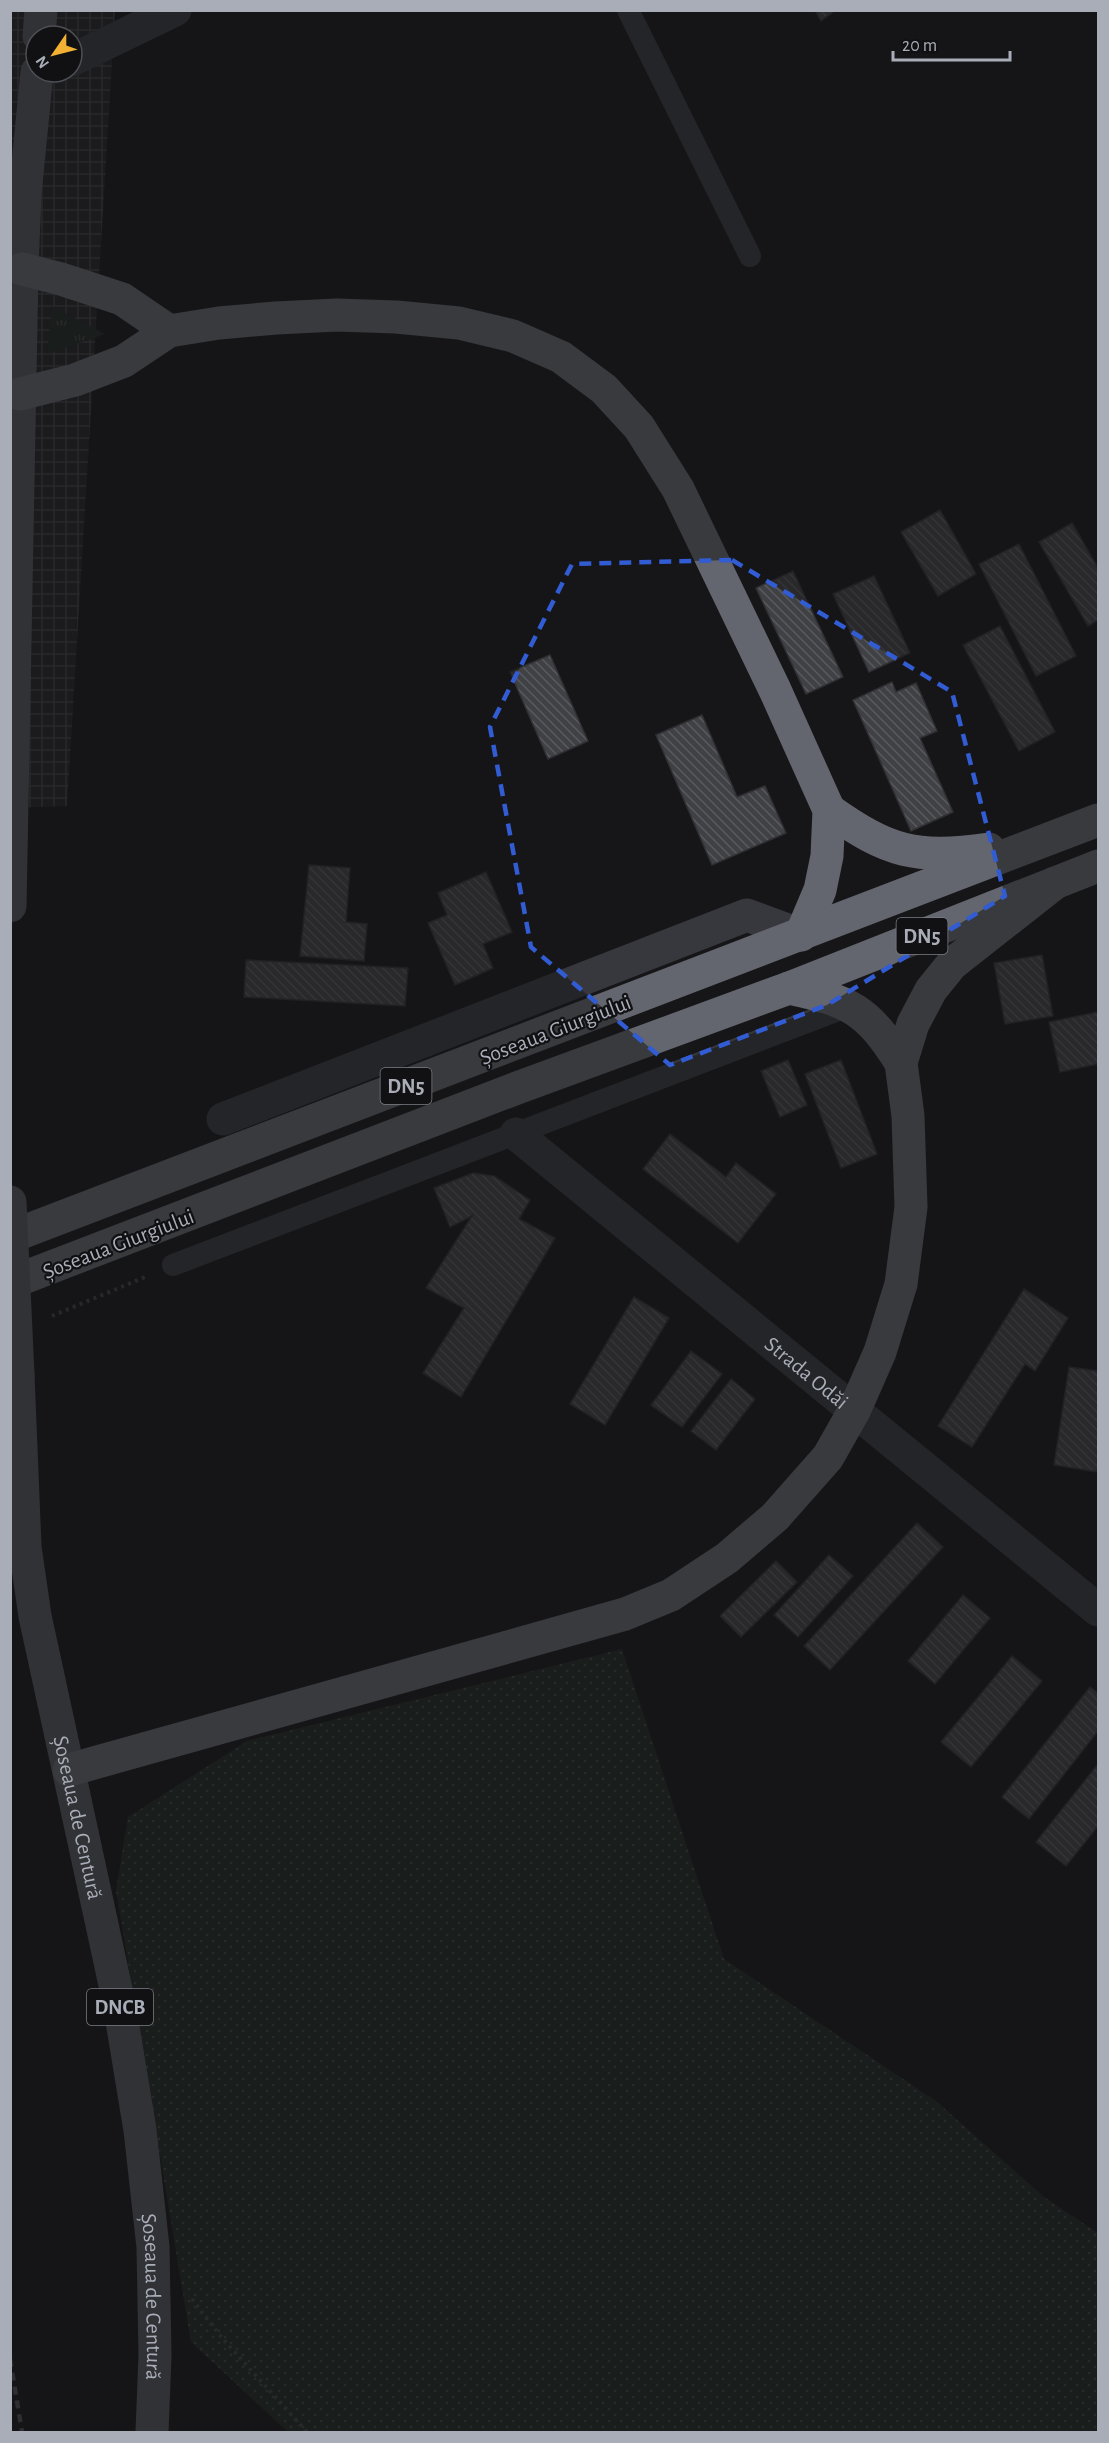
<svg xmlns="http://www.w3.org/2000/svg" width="1109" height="2443" font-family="'Alegreya Sans',sans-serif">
	<defs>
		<pattern id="industrial-grid" width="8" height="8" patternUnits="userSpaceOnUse" patternTransform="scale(1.5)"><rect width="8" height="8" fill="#222225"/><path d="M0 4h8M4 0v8" fill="none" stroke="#3f3f43"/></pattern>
		<pattern id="grass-tufts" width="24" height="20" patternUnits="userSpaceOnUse" patternTransform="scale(1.5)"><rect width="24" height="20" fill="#1e261f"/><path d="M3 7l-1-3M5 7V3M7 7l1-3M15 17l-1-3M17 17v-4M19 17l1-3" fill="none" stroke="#3c433d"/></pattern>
		<pattern id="park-dots" width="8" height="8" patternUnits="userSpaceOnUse" patternTransform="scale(1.5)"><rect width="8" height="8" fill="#1e261f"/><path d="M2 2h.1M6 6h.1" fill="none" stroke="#3c433d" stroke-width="1.8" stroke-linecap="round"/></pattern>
		<pattern id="building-back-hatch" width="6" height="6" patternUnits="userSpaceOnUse" patternTransform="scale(1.5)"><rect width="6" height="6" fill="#404145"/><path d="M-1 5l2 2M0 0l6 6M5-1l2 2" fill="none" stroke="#595a5e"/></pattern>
	</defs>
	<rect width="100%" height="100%" fill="#161618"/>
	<path fill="url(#industrial-grid)" fill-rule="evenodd" d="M10 11H115L67 806 11 808ZM36 36H72V72H36Z"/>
	<path fill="url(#grass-tufts)" d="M52 306 105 334 47 354Z"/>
	<path fill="url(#park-dots)" d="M622 1649 724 1959 936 2101 1044 2197 1098 2233V2432H288L191 2342 116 1890 128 1817 247 1741Z"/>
	<g fill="url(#building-back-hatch)" stroke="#303034" stroke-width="1.5">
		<path d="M815 10H836L821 21Z"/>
		<path d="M940 510 976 574 938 596 901 532Z"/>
		<path d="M1072 523 1098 568V620L1088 626 1039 542Z"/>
		<path d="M1019 544 1076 656 1036 676 979 564Z"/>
		<path d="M793 571 843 677 806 694 756 588Z"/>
		<path d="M874 576 910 653 869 672 833 594Z"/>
		<path d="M1000 626 1055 732 1019 751 963 645Z"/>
		<path d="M550 655 588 741 548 759 510 672Z"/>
		<path d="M892 682 896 692 916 683 937 731 920 738 953 812 911 831 853 700Z"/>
		<path d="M702 715 737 797 765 786 786 833 712 865 656 735Z"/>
		<path d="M309 865 350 868 346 922 367 924 364 961 300 956Z"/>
		<path d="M486 872 512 932 483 944 493 968 455 985 428 923 447 915 438 893Z"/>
		<path d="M1042 955 1053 1016 1005 1024 994 963Z"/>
		<path d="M246 960 408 968 405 1006 244 997Z"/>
		<path d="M1098 1012V1064L1060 1072 1049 1022Z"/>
		<path d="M788 1060 807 1105 780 1117 761 1071Z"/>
		<path d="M841 1060 877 1154 841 1168 805 1074Z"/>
		<path d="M670 1134 726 1177 736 1163 776 1194 738 1243 643 1169Z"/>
		<path d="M473 1173 494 1176 530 1200 519 1219 555 1238 461 1397 423 1373 464 1308 426 1288 472 1216 450 1227 434 1188Z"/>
		<path d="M1024 1289 1068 1318 1035 1371 1025 1364 972 1447 938 1426Z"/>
		<path d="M634 1297 669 1318 605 1425 570 1404Z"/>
		<path d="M691 1351 722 1374 682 1427 651 1405Z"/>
		<path d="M1069 1367 1098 1371V1472L1054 1465Z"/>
		<path d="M731 1379 755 1399 716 1450 691 1431Z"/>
		<path d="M917 1523 943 1547 830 1670 804 1646Z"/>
		<path d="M829 1555 853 1576 798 1637 774 1615Z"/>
		<path d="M776 1561 797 1582 741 1637 720 1616Z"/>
		<path d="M963 1595 990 1618 935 1684 908 1661Z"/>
		<path d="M1012 1656 1042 1681 971 1767 941 1742Z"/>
		<path d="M1090 1687 1098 1693V1731L1029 1819 1002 1797Z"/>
		<path d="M1098 1764V1826L1066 1866 1036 1842Z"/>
	</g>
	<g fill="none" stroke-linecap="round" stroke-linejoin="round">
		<g stroke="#3d3f44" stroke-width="4" stroke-dasharray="3 4.5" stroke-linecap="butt">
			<path d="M52 1316 145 1277"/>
			<path d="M192 2299 222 2338 307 2432"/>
		</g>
		<g stroke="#37383d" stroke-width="22">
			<path d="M628 10 750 256"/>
			<path d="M173 1265 849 1006"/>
		</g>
		<g stroke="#37383d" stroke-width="33">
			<path d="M72 60 175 10"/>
			<path d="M223 1119 747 915 801 935"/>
			<path id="s1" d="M516 1134 1098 1610"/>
		</g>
		<g stroke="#53555c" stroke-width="33">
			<path d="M39 36 41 10"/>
			<path d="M10 906 22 269 25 194 37 72"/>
			<path id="s2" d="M18 1375 25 1547 35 1616 119 2003 140 2130 153 2247 155 2355 152 2432"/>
		</g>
		<g stroke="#63666e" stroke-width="33">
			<path d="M22 269 61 279 122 299 169 331"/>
			<path d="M20 394 75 380 124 361 169 331 219 323 276 318 337 315 396 317 459 323 513 336 561 357 604 389 639 427 678 489 775 690 829 810 827 856 820 890 801 935"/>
			<path d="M829 810C890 853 915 859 989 849"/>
			<path d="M789 988C850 1001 867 1009 901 1063"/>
			<path d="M10 1237 1098 820"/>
			<path d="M10 1283 517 1088 789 988 1098 866"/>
			<path d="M69 1770 625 1614 671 1595 727 1558 775 1517 828 1457 854 1411 880 1352 901 1284 911 1207 908 1116 901 1063 913 1024 931 990 952 964 1055 883"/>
		</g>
		<path stroke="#4a4c52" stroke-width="4.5" stroke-dasharray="8 6" stroke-linecap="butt" d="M10 2359 22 2432"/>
		<path stroke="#53555c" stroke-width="33" d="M10 1202 18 1375"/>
	</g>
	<path d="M0 0H1109V2443H0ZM732 560 952 692 1005 896 827 1005 670 1065 531 947 490 727 572 564Z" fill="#161618" fill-opacity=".55" fill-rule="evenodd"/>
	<path fill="none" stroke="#325cd3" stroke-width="4.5" stroke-dasharray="12 8" stroke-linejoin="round" d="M732 560 952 692 1005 896 827 1005 670 1065 531 947 490 727 572 564Z"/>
	<g text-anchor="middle" stroke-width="4.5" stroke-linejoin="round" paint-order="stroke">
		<g fill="#111113" stroke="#7b7e86" stroke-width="1.5">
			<rect x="896.5" y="918" width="51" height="36" rx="4.5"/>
			<rect x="380.5" y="1068" width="51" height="36" rx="4.5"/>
			<rect x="87" y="1989" width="66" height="36" rx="4.5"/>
		</g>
		<g font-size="21" font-weight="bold" fill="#a8adb8">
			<text x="922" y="943">DN5</text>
			<text x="406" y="1093">DN5</text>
			<text x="120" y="2014">DNCB</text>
		</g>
		<g font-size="22" fill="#a8adb8" stroke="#111113">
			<text transform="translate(555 1029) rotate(-21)" y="8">Șoseaua Giurgiului</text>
			<text transform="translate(118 1243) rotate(-21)" y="8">Șoseaua Giurgiului</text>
			<text dy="8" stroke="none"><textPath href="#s1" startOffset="376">Strada Odăi</textPath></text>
			<text dy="8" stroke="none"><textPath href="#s2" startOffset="448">Șoseaua de Centură</textPath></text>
			<text dy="8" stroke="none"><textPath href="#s2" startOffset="934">Șoseaua de Centură</textPath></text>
		</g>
	</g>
	<rect width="1109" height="2443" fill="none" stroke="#a8adb8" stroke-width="24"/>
	<g transform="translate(54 54) rotate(235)"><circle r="28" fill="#111113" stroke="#4d4f55" stroke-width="1.5"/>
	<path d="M0-4.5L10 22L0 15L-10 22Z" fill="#f2b134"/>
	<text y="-9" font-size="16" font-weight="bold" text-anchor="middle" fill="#a8adb8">N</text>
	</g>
	<path d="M893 51v9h117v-9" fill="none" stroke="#a8adb8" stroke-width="3"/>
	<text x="902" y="51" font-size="18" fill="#a8adb8" stroke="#111113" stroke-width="4.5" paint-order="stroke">20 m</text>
</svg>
